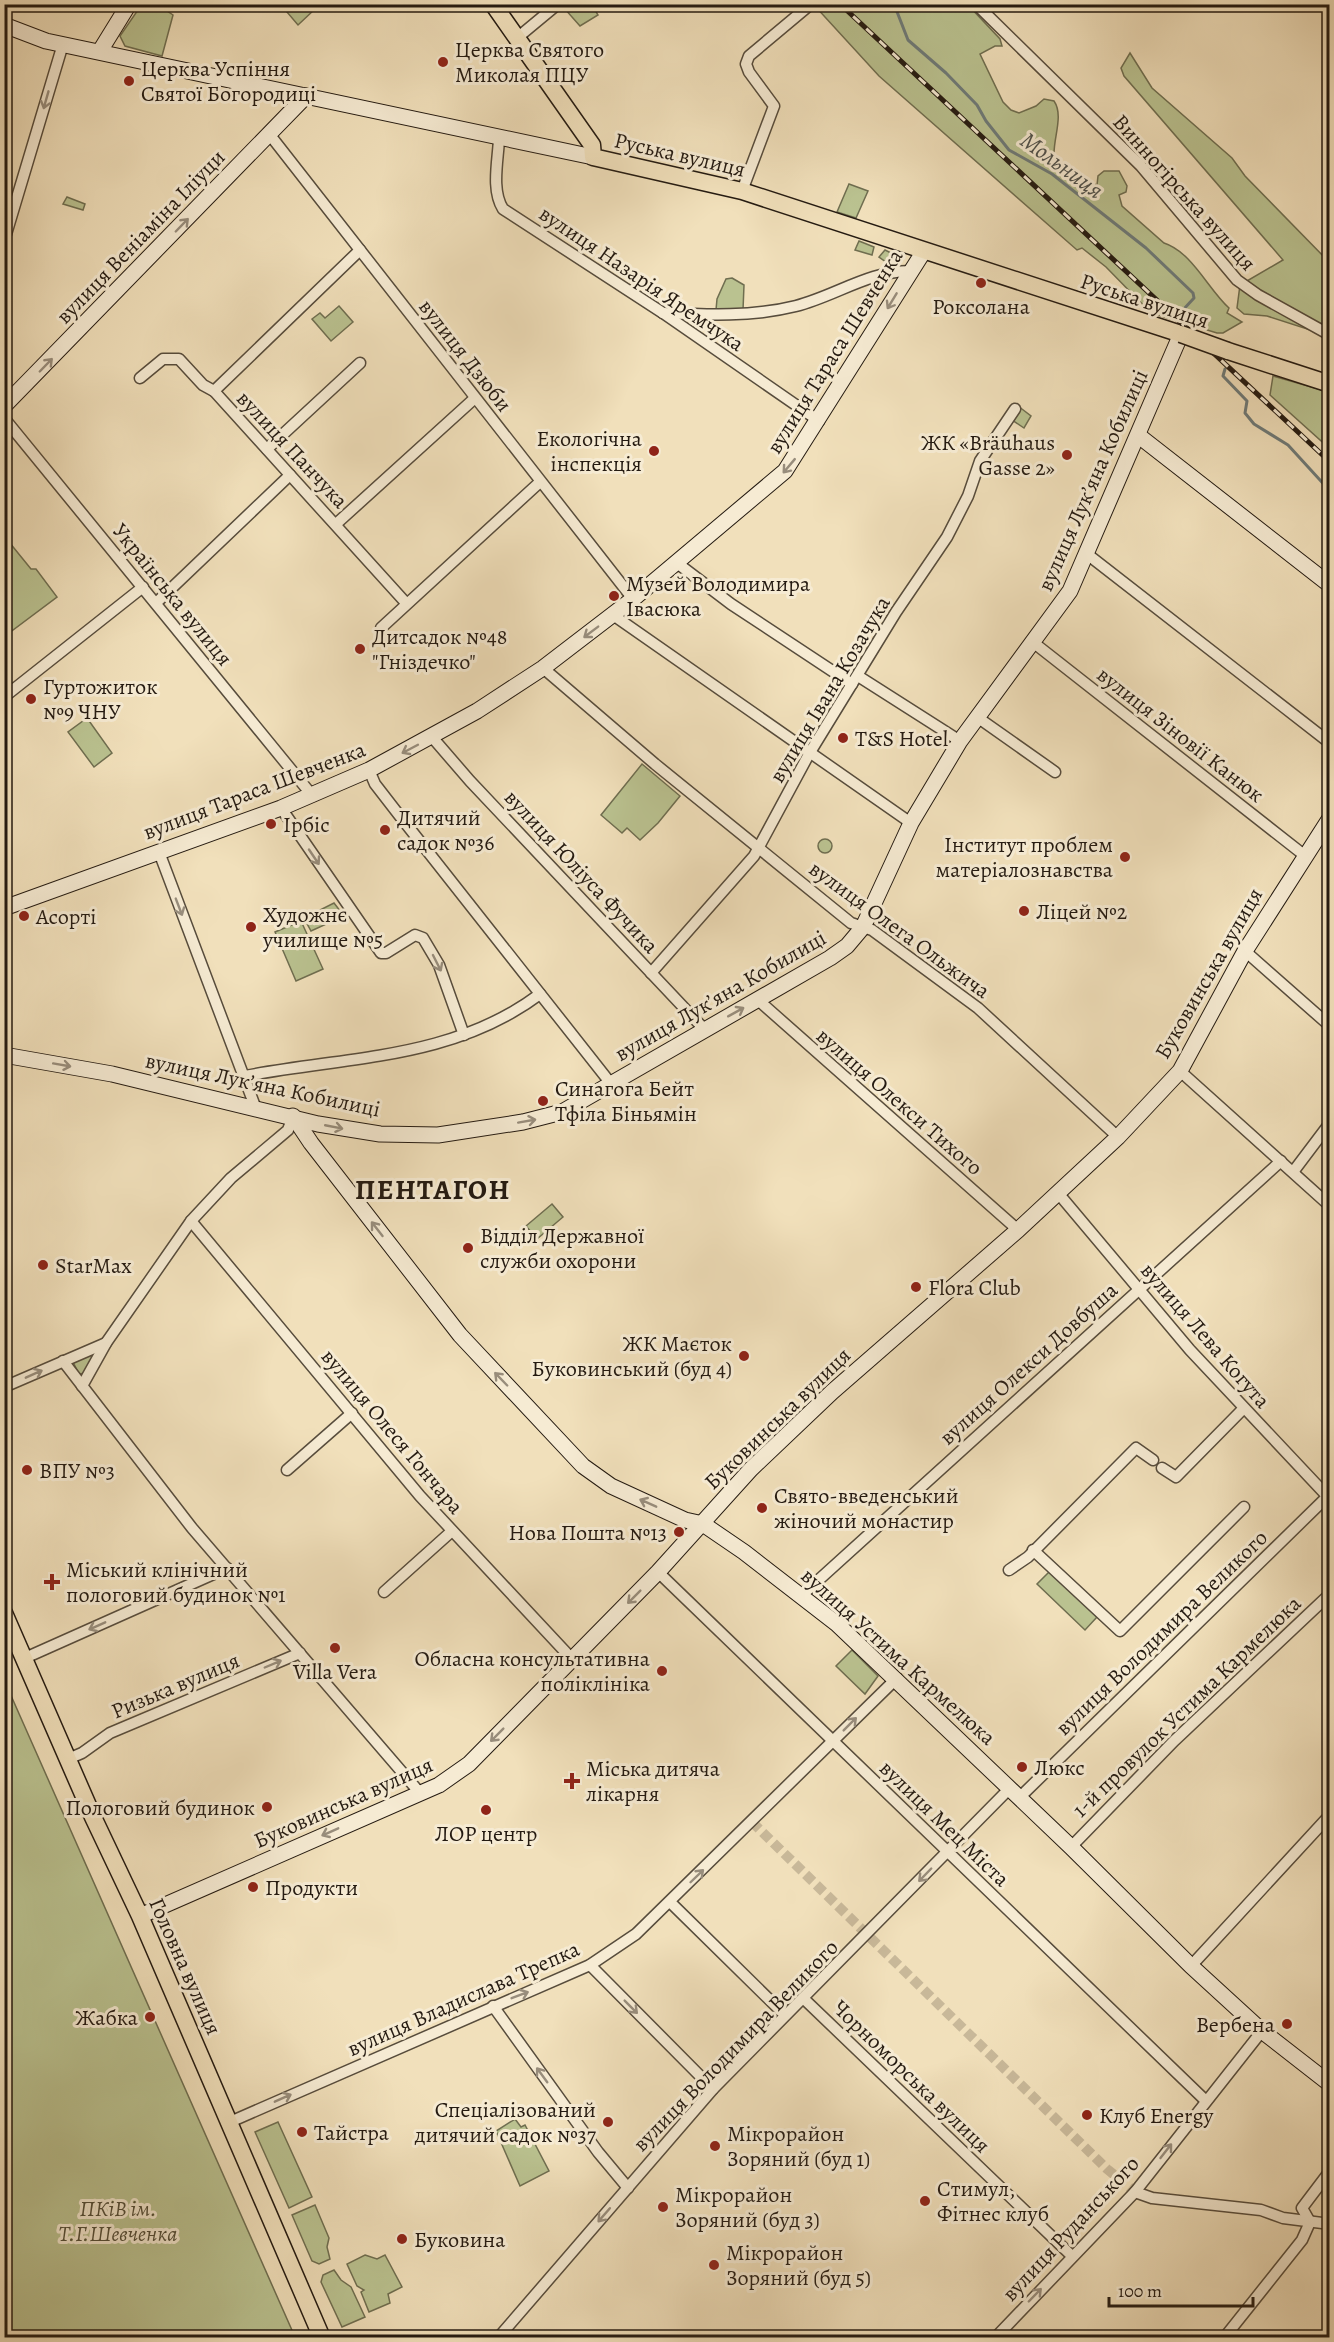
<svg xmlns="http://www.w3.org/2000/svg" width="1334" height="2342" font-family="Alegreya,serif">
	<rect width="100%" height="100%" fill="#f1e0bb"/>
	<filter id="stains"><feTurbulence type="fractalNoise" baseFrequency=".00333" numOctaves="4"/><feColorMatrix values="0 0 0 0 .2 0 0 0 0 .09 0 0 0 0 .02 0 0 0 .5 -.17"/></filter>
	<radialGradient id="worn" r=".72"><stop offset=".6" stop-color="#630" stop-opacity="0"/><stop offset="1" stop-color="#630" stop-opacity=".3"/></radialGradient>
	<g fill="#bac290" stroke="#6f6e50" stroke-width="1.5">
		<path d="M142 4 158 5 173 15 162 56 125 46 120 36Z"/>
		<path d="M281 5H311L315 9 298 25Z"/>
		<path d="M569 5H592L598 15 580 26 564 8Z"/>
		<path d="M814 5H968L1000 39 1002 46H995L980 54 1003 102 1011 110 1019 113 1036 106 1044 99 1054 101C1068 121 1041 159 1063 171 1067 173 1073 171 1077 174 1085 179 1086 183 1097 185L1098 176 1104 171H1119L1127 186 1126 192 1119 195 1122 206 1164 243C1192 252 1208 289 1229 308L1227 313 1242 322 1223 333H1217L1151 313 1106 267 1082 248 1077 250 879 76Z"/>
		<path d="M1130 53 1152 88 1232 158 1245 176 1329 262V336L1267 316 1244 314 1237 308 1240 285 1283 260 1124 76 1121 68Z"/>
		<path d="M849 184 868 191 856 218 837 212Z"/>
		<path d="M67 197 85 204 83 210 63 204Z"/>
		<path d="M859 241 874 247 872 255 855 250Z"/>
		<path d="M885 250 895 255 893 267 879 257Z"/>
		<path d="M732 278 744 285 743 310H716L717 299 726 279Z"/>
		<path d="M339 306 353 322 331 341 312 319 320 313 325 318Z"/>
		<path d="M1273 376 1329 392V448L1270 395Z"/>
		<path d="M1018 406 1031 416 1024 428 1012 420Z"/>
		<path d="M5 537 31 569H36L57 597 5 636Z"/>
		<path d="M87 718 112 753 94 767 68 732Z"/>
		<path d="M642 764 680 796 658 823 640 840 627 828 622 833 601 815Z"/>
		<circle cx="825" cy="846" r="7"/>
		<path d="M334 903 344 916 311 931 304 918Z"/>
		<path d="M301 921 323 969 296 981 275 932Z"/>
		<path d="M552 1204 563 1217 537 1239 526 1226Z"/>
		<path d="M94 1354 86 1373 79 1374 73 1362Z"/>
		<path d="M1050 1571 1097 1617 1085 1630 1037 1584Z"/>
		<path d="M852 1650 878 1676 865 1694 836 1666Z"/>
		<path d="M5 1682 295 2337H5Z"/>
		<path d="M515 2119 521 2127 525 2125 549 2171 520 2186 496 2131Z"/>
		<path d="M278 2122 312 2197 289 2208 255 2132Z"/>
		<path d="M315 2205 329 2238 327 2247 330 2259 319 2264 312 2261 292 2215Z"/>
		<path d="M365 2255 377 2259 385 2255 402 2287 388 2294 390 2303 369 2312 361 2292 364 2290 357 2286 347 2264Z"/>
		<path d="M334 2270 341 2280 351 2287 365 2317 342 2327 321 2282 323 2275Z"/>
	</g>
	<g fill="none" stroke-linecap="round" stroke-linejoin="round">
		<g stroke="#6e7a78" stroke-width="3">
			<path d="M879 4H892"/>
			<path d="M894 4 908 40 946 73 977 105 986 121 1009 150 1052 174 1146 248 1193 293 1194 298 1182 311"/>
			<path d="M1225 369 1223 376 1247 401 1245 413 1254 424 1288 445 1330 491"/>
		</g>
		<path stroke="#c8b899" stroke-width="10" stroke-dasharray="10 5" stroke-linecap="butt" d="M752 1822 1107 2169 1135 2192"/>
		<g stroke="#574c3c" stroke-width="13">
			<g id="street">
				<path d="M976 4 1141 166 1237 280 1258 295 1330 335"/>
				<path d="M517 38 558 4"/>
				<path d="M270 135 633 599"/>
				<path d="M499 139C498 161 491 190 503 209L663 313 819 421"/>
				<path d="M742 191 774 106 749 72 746 64 749 56 811 4"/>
				<path d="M4 241 63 44"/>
				<path d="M663 313C708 315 752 317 796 306 835 296 869 271 910 271"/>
				<path d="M140 378 163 359H179L203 385 214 391 406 603"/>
				<path d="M214 391 360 250"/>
				<path d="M4 418 311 794"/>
				<path d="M267 449 360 363"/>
				<path d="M336 524 475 398"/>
				<path d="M1087 554 1330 743"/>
				<path d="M677 563 731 604 852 684"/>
				<path d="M156 603 290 475"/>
				<path d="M613 615 911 823"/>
				<path d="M381 628 540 482"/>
				<path d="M1034 643 1304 855"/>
				<path d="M543 668 655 764 851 923 872 930 978 1008 1118 1137"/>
				<path d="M858 676 960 741"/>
				<path d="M4 697 143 587"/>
				<path d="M977 717 1055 772"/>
				<path d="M432 737 470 781 705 1030"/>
				<path d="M369 770 375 784 399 815 612 1085"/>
				<path d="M281 808 381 953H386L415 935 423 938 439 965 464 1035"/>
				<path d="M159 852 256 1109"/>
				<path d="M1245 951 1330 1026"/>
				<path d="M651 973 754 856 809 754 896 612 947 537 968 496 980 461 1015 409"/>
				<path d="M758 1000 1018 1230"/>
				<path d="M1180 1071 1330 1206"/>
				<path d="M245 1076C348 1056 452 1060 540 994"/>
				<path d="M1293 1172 1330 1123"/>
				<path d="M1058 1193 1190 1350 1330 1499"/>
				<path d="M191 1221 420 1496 572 1659"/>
				<path d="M63 1361 192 1528 420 1793"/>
				<path d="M82 1386 106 1343 191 1221 231 1178 288 1130 293 1116"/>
				<path d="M4 1387 106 1343"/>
				<path d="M1162 1468 1176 1477 1243 1409"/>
				<path d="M287 1470 352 1413"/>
				<path d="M1033 1550 1120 1631 1244 1507"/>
				<path d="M1009 1570 1028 1557 1136 1448 1153 1460"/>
				<path d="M658 1572 1206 2101"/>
				<path d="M384 1592 452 1531"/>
				<path d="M802 1595 1281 1161"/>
				<path d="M25 1658 227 1568"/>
				<path d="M68 1759 82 1753 110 1733 300 1653"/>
				<path d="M1019 1798 1330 1494"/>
				<path d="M1071 1847 1174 1741 1330 1594"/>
				<path d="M670 1902 785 2015"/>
				<path d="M590 1965 713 2089"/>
				<path d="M1191 1966 1330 1815"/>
				<path d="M803 1998 1072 2256"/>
				<path d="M493 2006 598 2152 628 2188"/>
				<path d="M230 2122 590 1965 636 1934 897 1678"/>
				<path d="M1135 2192 1152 2198 1261 2210 1283 2218 1330 2224"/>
				<path d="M498 2338 713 2089 1010 1788"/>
				<path d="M995 2338 1135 2192 1262 2031"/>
				<path d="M1224 2338 1302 2240 1310 2222 1302 2208 1330 2171"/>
			</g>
		</g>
		<g stroke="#241a11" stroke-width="17">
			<g id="secondary">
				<path d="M4 25 46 41 593 157"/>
				<path d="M100 51 129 4"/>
				<path d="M4 406 306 96"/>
				<path d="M1139 436 1330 585"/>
				<path d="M4 908 281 808 369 770 477 711 543 668 633 599 785 471 924 251"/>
				<path d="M4 1055 112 1074 318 1124 380 1134 438 1135 523 1122 562 1112 830 958 847 946 863 927 911 823 960 741 1070 591 1181 334"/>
				<path d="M293 1116 311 1143 460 1335 583 1466 611 1486 685 1520 703 1524 744 1552 837 1624 1071 1847 1191 1966 1262 2031 1330 2084"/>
				<path d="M140 1916 439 1785 469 1764 658 1572 751 1469 832 1392 1018 1230 1118 1137 1180 1071 1245 951 1330 818"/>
			</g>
		</g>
		<g stroke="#241a11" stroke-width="19">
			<g id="primary">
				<path d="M493 4 592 145 593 157 742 191 1181 334"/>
				<path d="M1228 351 1330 384"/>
				<path d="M4 1613 93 1817 140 1916 322 2338"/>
			</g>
		</g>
		<use href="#street" stroke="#f6ebd3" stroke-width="10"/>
		<use href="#secondary" stroke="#f6ebd3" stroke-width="15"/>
		<use href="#primary" stroke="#f1e0bb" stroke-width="16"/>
		<g stroke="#241a11" stroke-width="5">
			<path id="rail" d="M840 4 1330 462"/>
		</g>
		<use href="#rail" stroke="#f6ebd3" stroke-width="3" stroke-dasharray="9" stroke-linecap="butt"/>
		<g stroke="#241a11" stroke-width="19" stroke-linecap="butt">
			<path id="primary-bridge" d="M1181 334 1228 351"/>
		</g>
		<use href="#primary-bridge" stroke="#f1e0bb" stroke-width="16"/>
	</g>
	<defs><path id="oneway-shaft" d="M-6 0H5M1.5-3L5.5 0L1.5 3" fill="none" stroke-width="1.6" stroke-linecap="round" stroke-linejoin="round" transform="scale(1.5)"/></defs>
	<g stroke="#988d7c">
		<use href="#oneway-shaft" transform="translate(46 100) rotate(106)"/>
		<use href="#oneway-shaft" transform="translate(182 225) rotate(-46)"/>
		<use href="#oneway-shaft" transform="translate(892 301) rotate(121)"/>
		<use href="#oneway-shaft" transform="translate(46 365) rotate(-46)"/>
		<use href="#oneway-shaft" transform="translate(789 466) rotate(130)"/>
		<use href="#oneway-shaft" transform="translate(591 632) rotate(143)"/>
		<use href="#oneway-shaft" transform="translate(410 749) rotate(152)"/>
		<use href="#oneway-shaft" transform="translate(314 857) rotate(56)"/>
		<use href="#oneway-shaft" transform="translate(179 907) rotate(69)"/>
		<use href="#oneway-shaft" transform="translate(437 963) rotate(63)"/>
		<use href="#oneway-shaft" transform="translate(736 1012) rotate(-29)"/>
		<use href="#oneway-shaft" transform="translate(62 1065) rotate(10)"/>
		<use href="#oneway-shaft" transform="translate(527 1121) rotate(-10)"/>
		<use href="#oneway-shaft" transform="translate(334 1127) rotate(11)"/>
		<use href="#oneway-shaft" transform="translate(377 1229) rotate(-128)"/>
		<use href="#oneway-shaft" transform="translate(34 1374) rotate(-24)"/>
		<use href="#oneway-shaft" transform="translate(501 1379) rotate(-134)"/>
		<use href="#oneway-shaft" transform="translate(648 1503) rotate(-156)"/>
		<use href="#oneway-shaft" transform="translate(634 1597) rotate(135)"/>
		<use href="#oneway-shaft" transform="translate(97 1626) rotate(156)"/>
		<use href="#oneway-shaft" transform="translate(273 1664) rotate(-23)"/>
		<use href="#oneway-shaft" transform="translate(850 1724) rotate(-45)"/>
		<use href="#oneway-shaft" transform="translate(497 1735) rotate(135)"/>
		<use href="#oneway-shaft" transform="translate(330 1832) rotate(156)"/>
		<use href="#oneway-shaft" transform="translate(925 1875) rotate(134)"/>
		<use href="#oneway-shaft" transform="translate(697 1876) rotate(-44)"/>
		<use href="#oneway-shaft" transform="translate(520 1995) rotate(-21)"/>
		<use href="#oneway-shaft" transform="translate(631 2007) rotate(45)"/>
		<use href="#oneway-shaft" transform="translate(542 2075) rotate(-126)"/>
		<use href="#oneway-shaft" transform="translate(283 2098) rotate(-24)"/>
		<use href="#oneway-shaft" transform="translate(1166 2151) rotate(-52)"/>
		<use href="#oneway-shaft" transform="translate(604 2215) rotate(131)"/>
		<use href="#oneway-shaft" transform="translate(1035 2295) rotate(-46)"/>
	</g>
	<g fill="#8f2418" stroke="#f6ebd3" stroke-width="2">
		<circle cx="443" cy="62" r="6"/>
		<circle cx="129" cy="81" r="6"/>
		<circle cx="981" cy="283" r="6"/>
		<circle cx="654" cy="451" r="6"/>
		<circle cx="1067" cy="455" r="6"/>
		<circle cx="614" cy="596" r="6"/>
		<circle cx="360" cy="649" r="6"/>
		<circle cx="31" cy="699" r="6"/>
		<circle cx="843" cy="738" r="6"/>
		<circle cx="271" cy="824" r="6"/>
		<circle cx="385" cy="830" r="6"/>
		<circle cx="1125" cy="857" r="6"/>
		<circle cx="1024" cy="911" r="6"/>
		<circle cx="24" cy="916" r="6"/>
		<circle cx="251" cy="927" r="6"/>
		<circle cx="543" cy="1101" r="6"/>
		<circle cx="468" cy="1248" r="6"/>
		<circle cx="43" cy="1265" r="6"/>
		<circle cx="916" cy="1287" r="6"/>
		<circle cx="744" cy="1356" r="6"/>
		<circle cx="27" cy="1470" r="6"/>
		<circle cx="762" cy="1508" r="6"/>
		<circle cx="679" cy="1532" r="6"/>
		<path d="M49 1573h6v6h6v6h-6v6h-6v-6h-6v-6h6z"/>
		<circle cx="335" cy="1648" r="6"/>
		<circle cx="662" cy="1671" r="6"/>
		<circle cx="1022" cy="1767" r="6"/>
		<path d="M569 1772h6v6h6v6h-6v6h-6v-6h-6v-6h6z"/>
		<circle cx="267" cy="1807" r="6"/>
		<circle cx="486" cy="1810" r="6"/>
		<circle cx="253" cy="1887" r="6"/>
		<circle cx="150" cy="2017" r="6"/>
		<circle cx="1287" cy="2024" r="6"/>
		<circle cx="1087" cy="2115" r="6"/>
		<circle cx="608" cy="2122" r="6"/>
		<circle cx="302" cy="2132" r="6"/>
		<circle cx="715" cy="2146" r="6"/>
		<circle cx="925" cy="2201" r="6"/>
		<circle cx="663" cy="2207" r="6"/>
		<circle cx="402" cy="2239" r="6"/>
		<circle cx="714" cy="2265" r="6"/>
	</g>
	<g text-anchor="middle" stroke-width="6" stroke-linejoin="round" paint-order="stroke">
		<g font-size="22" fill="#241a11" stroke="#f6ebd3" text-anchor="start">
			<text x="455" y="57">Церква Святого<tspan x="455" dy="25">Миколая ПЦУ</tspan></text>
			<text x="141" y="76">Церква Успіння<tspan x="141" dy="25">Святої Богородиці</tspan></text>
			<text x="981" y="314" text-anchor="middle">Роксолана</text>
			<text x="642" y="446" text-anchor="end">Екологічна<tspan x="642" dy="25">інспекція</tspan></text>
			<text x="1055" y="450" text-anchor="end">ЖК «Bräuhaus<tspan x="1055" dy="25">Gasse 2»</tspan></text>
			<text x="626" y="591">Музей Володимира<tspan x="626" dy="25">Івасюка</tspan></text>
			<text x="372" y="644">Дитсадок №48<tspan x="372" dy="25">"Гніздечко"</tspan></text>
			<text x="43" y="694">Гуртожиток<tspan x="43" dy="25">№9 ЧНУ</tspan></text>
			<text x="855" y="746">T&amp;S Hotel</text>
			<text x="397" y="825">Дитячий<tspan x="397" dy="25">садок №36</tspan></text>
			<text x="283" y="832">Ірбіс</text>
			<text x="1113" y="852" text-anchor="end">Інститут проблем<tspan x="1113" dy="25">матеріалознавства</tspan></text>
			<text x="1036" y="919">Ліцей №2</text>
			<text x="263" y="922">Художнє<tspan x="263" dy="25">училище №5</tspan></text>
			<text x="36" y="924">Асорті</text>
			<text x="555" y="1096">Синагога Бейт<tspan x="555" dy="25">Тфіла Біньямін</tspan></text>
			<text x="480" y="1243">Відділ Державної<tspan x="480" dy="25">служби охорони</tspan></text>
			<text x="55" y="1273">StarMax</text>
			<text x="928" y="1295">Flora Club</text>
			<text x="732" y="1351" text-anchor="end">ЖК Маєток<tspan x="732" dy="25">Буковинський (буд 4)</tspan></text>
			<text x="39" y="1478">ВПУ №3</text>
			<text x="774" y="1503">Свято-введенський<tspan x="774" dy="25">жіночий монастир</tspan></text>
			<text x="667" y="1540" text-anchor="end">Нова Пошта №13</text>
			<text x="66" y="1577">Міський клінічний<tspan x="66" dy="25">пологовий будинок №1</tspan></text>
			<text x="650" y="1666" text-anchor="end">Обласна консультативна<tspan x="650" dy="25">поліклініка</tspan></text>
			<text x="335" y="1679" text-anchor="middle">Villa Vera</text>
			<text x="1034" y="1775">Люкс</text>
			<text x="586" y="1776">Міська дитяча<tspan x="586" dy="25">лікарня</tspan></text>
			<text x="255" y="1815" text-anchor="end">Пологовий будинок</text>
			<text x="486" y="1841" text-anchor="middle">ЛОР центр</text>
			<text x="265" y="1895">Продукти</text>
			<text x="138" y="2025" text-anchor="end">Жабка</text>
			<text x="1275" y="2032" text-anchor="end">Вербена</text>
			<text x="596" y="2117" text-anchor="end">Спеціалізований<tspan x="596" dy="25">дитячий садок №37</tspan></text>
			<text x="1099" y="2123">Клуб Energy</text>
			<text x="314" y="2140">Тайстра</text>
			<text x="727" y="2141">Мікрорайон<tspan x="727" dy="25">Зоряний (буд 1)</tspan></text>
			<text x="937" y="2196">Стимул,<tspan x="937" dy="25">Фітнес клуб</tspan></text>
			<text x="675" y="2202">Мікрорайон<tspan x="675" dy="25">Зоряний (буд 3)</tspan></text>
			<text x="414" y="2247">Буковина</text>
			<text x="726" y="2260">Мікрорайон<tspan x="726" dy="25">Зоряний (буд 5)</tspan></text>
		</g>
		<g font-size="22" fill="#241a11" stroke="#f6ebd3">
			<text transform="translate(680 154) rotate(13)" y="8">Руська вулиця</text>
			<text transform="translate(1185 192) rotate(48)" y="8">Винногірська вулиця</text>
			<text transform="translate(140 236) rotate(-46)" y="8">вулиця Веніаміна Іліуци</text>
			<text transform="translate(642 278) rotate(34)" y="8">вулиця Назарія Яремчука</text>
			<text transform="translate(1145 300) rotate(18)" y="8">Руська вулиця</text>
			<text transform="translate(834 351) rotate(-58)" y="8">вулиця Тараса Шевченка</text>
			<text transform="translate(466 355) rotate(52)" y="8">вулиця Дзюби</text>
			<text transform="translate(293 449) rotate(47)" y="8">вулиця Панчука</text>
			<text transform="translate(1092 480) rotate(-66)" y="8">вулиця Лукʼяна Кобилиці</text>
			<text transform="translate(173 594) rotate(51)" y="8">Українська вулиця</text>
			<text transform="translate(829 689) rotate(-59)" y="8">вулиця Івана Козачука</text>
			<text transform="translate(1181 734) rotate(38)" y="8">вулиця Зіновії Канюк</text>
			<text transform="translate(254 790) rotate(-21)" y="8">вулиця Тараса Шевченка</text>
			<text transform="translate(582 871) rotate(47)" y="8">вулиця Юліуса Фучика</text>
			<text transform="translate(900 929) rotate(36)" y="8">вулиця Олега Ольжича</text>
			<text transform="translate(1208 973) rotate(-60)" y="8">Буковинська вулиця</text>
			<text transform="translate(720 995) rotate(-30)" y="8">вулиця Лукʼяна Кобилиці</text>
			<text transform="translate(263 1084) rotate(12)" y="8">вулиця Лукʼяна Кобилиці</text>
			<text transform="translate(900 1101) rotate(41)" y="8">вулиця Олекси Тихого</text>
			<text transform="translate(1206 1335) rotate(49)" y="8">вулиця Лева Когута</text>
			<text transform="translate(1028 1363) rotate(-42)" y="8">вулиця Олекси Довбуша</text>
			<text transform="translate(777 1418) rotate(-44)" y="8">Буковинська вулиця</text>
			<text transform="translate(393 1431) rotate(50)" y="8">вулиця Олеся Гончара</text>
			<text transform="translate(1161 1632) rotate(-44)" y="8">вулиця Володимира Великого</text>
			<text transform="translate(899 1656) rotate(42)" y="8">вулиця Устима Кармелюка</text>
			<text transform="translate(175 1685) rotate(-23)" y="8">Ризька вулиця</text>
			<text transform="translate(1186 1706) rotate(-44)" y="8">1-й провулок Устима Кармелюка</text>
			<text transform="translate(343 1802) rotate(-24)" y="8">Буковинська вулиця</text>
			<text transform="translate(945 1823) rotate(44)" y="8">вулиця Мец Міста</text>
			<text transform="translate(186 1966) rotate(66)" y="8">Головна вулиця</text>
			<text transform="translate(463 1998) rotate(-24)" y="8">вулиця Владислава Трепка</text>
			<text transform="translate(735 2045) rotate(-46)" y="8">вулиця Володимира Великого</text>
			<text transform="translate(912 2076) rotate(44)" y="8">Чорноморська вулиця</text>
			<text transform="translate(1070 2228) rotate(-47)" y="8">вулиця Руданського</text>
		</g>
		<g font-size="22" font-style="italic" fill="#514c37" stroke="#f6ebd3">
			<text x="118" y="2216">ПКіВ ім.<tspan x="118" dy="25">Т.Г.Шевченка</tspan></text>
		</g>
		<g font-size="24" font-style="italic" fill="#4f524d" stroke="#f6ebd3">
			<text transform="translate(1062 165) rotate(36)" y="8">Мольниця</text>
		</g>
		<g font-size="28" font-weight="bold" letter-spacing="1.5" fill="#241a11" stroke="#f6ebd3">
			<text x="433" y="1199">ПЕНТАГОН</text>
		</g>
	</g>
	<rect width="1334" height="2342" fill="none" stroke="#f1e0bb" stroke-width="24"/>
	<rect x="6" y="6" width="1322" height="2330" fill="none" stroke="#241a11" stroke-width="3"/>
	<rect x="12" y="12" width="1310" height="2318" fill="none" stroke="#241a11" stroke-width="1.5"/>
	<path d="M1109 2297v9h144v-9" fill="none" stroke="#241a11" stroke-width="3"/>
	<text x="1118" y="2297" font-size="18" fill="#241a11" stroke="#f6ebd3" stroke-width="4.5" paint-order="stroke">100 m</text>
	<rect width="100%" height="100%" filter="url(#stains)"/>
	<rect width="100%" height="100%" fill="url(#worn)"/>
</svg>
